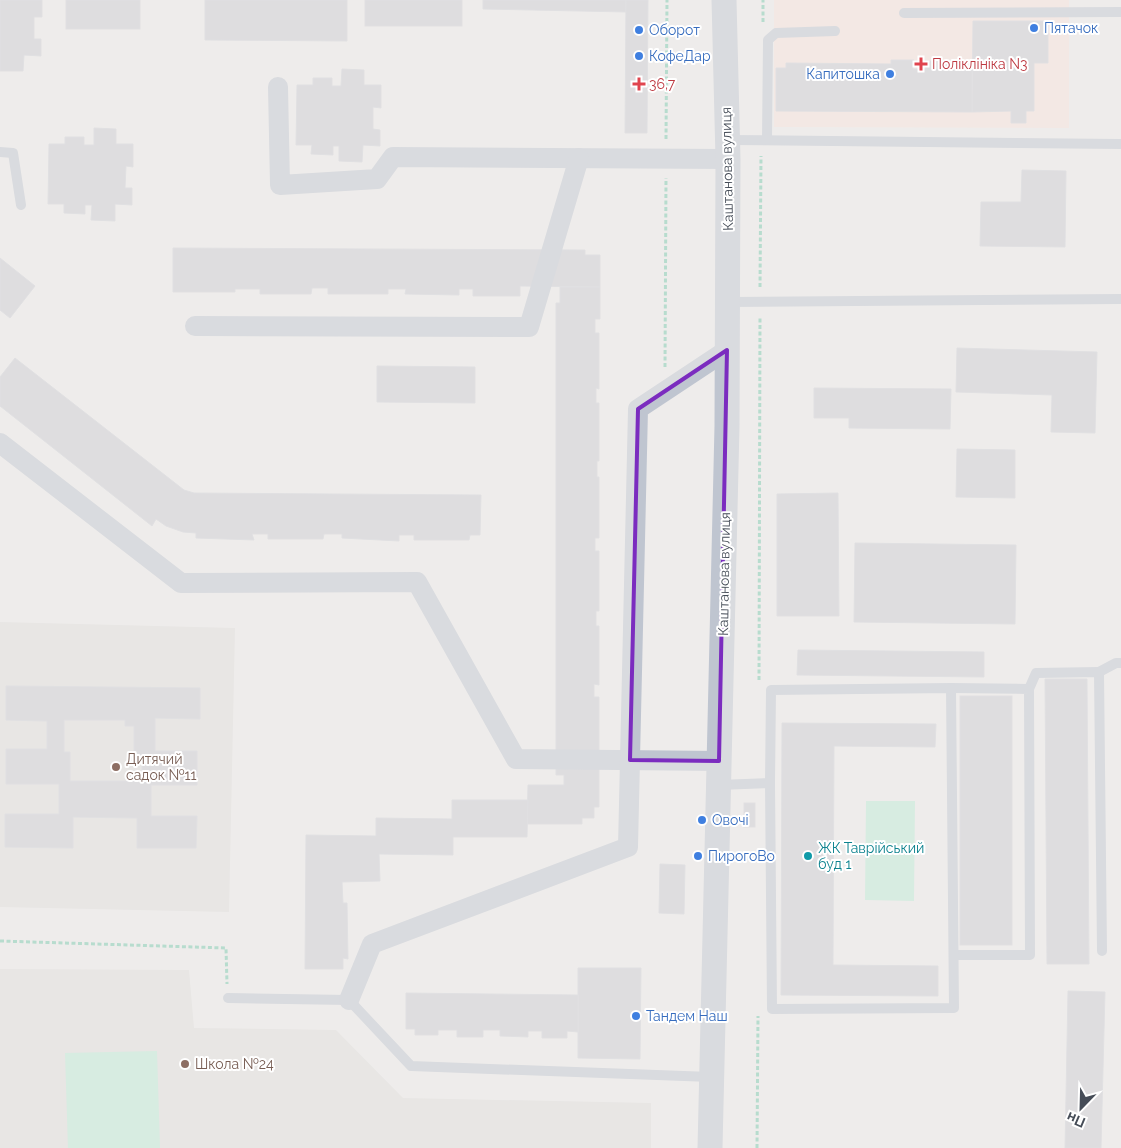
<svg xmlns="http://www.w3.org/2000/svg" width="1121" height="1148" font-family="Raleway,sans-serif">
	<rect width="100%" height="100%" fill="#eeeceb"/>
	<g fill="#dfdddc">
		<path d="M0 622 235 628 229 912 0 907Z"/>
		<path d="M0 969 189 970 194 1028 336 1030 403 1098 651 1103V1148H0Z"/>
	</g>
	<path fill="#f9e2db" d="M774 0H1069V128L774 127Z"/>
	<g fill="#baebd5">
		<path d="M866 801H915L914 901 865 900Z"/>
		<path d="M157 1051 160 1148H68L65 1053Z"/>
	</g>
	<g fill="#c9c9d0" stroke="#cfd0d7" fill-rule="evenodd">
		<path d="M0 0H42V17H34V39H41V56L24 55 23 71H0Z"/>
		<rect x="66" y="0" width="74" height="29"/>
		<path d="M205 0H347V41L205 40Z"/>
		<rect x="365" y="0" width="97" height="26"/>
		<path d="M483 0H626V12L483 9Z"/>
		<path d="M626 0H648L647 133H625Z"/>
		<path d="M973 21H1048V63H1034V111H1026V123H1011V111L972 112Z"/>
		<path d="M891 60H914L913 69H925V61H960V68H972V112L776 111V68H786V63L891 64Z"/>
		<path d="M342 69 364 70V85H381V108L373 107V129L380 130V146L363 145 362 162 339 161V146H333V155L311 154 312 145H296L297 85H313V78H332V86H341Z"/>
		<path d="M94 128 116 129V144H133V167L126 166 125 188H132V205L115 204V221L91 220 92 205H85V214L64 213V204H48L49 144H65V137H84V145H94Z"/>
		<path d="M1022 170 1066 171 1065 247 980 246 981 202H1021Z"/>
		<path d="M173 248 585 250V255H600V287L520 286V296H473V289H459V295L405 294 406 289H388V294H328V288H312L311 294H260V289H235V292H173Z"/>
		<path d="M0 258 35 286 10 318 0 310Z"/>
		<path d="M560 287H600V319H595V333H599V389L596 388V403H599V461H597V477H599V538H595V551H599V611H596V626H599V685L594 684V697H599V807H594V818H582V824H527L528 785H564V775H556V303H560Z"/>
		<path d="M957 348 1097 352 1095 433 1051 432 1052 395 956 392Z"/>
		<path d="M15 358 184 490 194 493 481 495 480 535H470L469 540H414V535H399V541L342 538V534H324L323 539H268V534H252L254 540 196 538V533L183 532 166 526 156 519 152 526 0 406V377Z"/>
		<path d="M377 366 475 367V403L377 402Z"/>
		<path d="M814 388 951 389 950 429 849 428V418H814Z"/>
		<path d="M957 449 1015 450V498L956 497Z"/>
		<path d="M838 493 839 616H777V494Z"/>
		<path d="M855 543 1016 545 1015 624 854 622Z"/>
		<path d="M798 650 984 652V677L797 675Z"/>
		<path d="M1045 679H1087L1089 964H1047Z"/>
		<path d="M6 686 200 688V719L155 718V751H197V785H151V816H197L196 848H137V818L73 817V848L5 847V814H59V784H6V749H47V721L6 720ZM64 720H125V726H134V755H142V781H70V752H64Z"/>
		<rect x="960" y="696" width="52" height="249"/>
		<path d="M782 723 936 724 935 747 834 746 833 965 938 966V996L781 995Z"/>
		<path d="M452 800H528L527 837H453V855L379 854 380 881 342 882 343 903H347L348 959 343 958V969H305L306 835 376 836V818L452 819Z"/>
		<rect x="744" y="803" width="11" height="24"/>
		<path d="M660 864 685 865 684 914 659 913Z"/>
		<path d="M578 968H641L640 1059 578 1058Z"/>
		<path d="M1068 991 1105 992 1101 1148H1065Z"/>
		<path d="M406 993 578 995V1032L567 1031V1038H542V1031H528V1037L500 1036V1030H483V1037H457V1030H438V1035H415V1029H406Z"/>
	</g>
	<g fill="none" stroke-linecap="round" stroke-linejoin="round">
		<g stroke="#74c7ab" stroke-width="3" stroke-dasharray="4 2.5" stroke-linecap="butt">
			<path d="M763 22V0"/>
			<path d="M666 139 667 0"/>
			<path d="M760 287 761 156"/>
			<path d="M665 367 666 178"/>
			<path d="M759 680 760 316"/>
			<path d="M0 941 226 948 227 984"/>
			<path d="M757 1148 758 1016"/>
		</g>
		<g stroke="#bfc5d0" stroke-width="10">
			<path d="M904 13 1121 12"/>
			<path d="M728 140 1121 144"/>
			<path d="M767 140 768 40 776 33 835 31"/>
			<path d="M0 152 13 153 21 205"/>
			<path d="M728 302 1121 299"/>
			<path d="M1099 672 1116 663H1121"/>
			<path d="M951 688 1029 689 1030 955H954"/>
			<path d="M1029 689 1036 673 1099 672 1102 951"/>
			<path d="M719 785 770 783 772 1009 954 1008 951 688 771 690 770 783"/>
			<path d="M228 998 349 1000 411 1066 711 1077"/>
		</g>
		<g stroke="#bfc5d0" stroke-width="20">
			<path d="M278 87 280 185 377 179 393 157 728 159"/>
			<path d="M195 326 529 327 579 158"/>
			<path d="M0 443 181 583 417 582 516 759 719 761"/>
			<path d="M349 1000 372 944 628 847 638 409 727 350"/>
		</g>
		<path stroke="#bfc5d0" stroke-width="25" d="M710 1148 727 426 728 159 724 0"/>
	</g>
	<path d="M0 0H1121V1148H0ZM727 350 719 761 630 760 638 409Z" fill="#eeeceb" fill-opacity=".55" fill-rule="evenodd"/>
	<path fill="none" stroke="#7b2cbf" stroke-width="4" stroke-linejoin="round" d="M727 350 719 761 630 760 638 409Z"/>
	<g fill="#3f7fe0" stroke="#fff" stroke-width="2">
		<circle cx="1034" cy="28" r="5"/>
		<circle cx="639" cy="30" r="5"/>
		<circle cx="639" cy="56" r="5"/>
		<circle cx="890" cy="74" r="5"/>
		<circle cx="702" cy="820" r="5"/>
		<circle cx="698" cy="856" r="5"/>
		<circle cx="636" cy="1016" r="5"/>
	</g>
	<g fill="#e0444e" stroke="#fff" stroke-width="2">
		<path d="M918.5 56.5h5v5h5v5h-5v5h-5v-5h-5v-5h5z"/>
		<path d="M636.5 76.5h5v5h5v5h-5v5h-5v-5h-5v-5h5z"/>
	</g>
	<g fill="#8d6e63" stroke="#fff" stroke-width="2">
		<circle cx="116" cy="767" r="5"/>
		<circle cx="185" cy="1064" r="5"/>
	</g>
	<circle fill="#0f9aa8" stroke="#fff" stroke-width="2" cx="808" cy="856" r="5"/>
	<g text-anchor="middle" stroke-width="4" stroke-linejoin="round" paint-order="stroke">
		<g font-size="14" fill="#366cbe" stroke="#fff" text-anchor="start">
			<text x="1044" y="33">Пятачок</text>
			<text x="649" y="35">Оборот</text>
			<text x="649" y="61">КофеДар</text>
			<text x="880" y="79" text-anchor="end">Капитошка</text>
			<text x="712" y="825">Овочі</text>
			<text x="708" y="861">ПирогоВо</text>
			<text x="646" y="1021">Тандем Наш</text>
		</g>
		<g font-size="14" fill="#be3a42" stroke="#fff" text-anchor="start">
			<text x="932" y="69">Поліклініка N3</text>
			<text x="649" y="89">36,7</text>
		</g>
		<g font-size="14" fill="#454c57" stroke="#fff">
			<text transform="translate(727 169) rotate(-91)" y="5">Каштанова вулиця</text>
			<text transform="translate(724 574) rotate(-89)" y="5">Каштанова вулиця</text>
		</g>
		<g font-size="14" fill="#785e54" stroke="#fff" text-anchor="start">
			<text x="126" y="764">Дитячий<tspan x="126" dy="16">садок №11</tspan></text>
			<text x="195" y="1069">Школа №24</text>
		</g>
		<g font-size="14" fill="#0d838f" stroke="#fff" text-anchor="start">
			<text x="818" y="853">ЖК Таврійський<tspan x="818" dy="16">буд 1</tspan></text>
		</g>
	</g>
	<g transform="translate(1081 1108) rotate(203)" stroke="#ffffff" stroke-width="4" paint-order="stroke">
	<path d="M0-4L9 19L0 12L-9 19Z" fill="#454c57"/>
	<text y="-8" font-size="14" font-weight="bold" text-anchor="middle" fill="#454c57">Пн</text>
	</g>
</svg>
